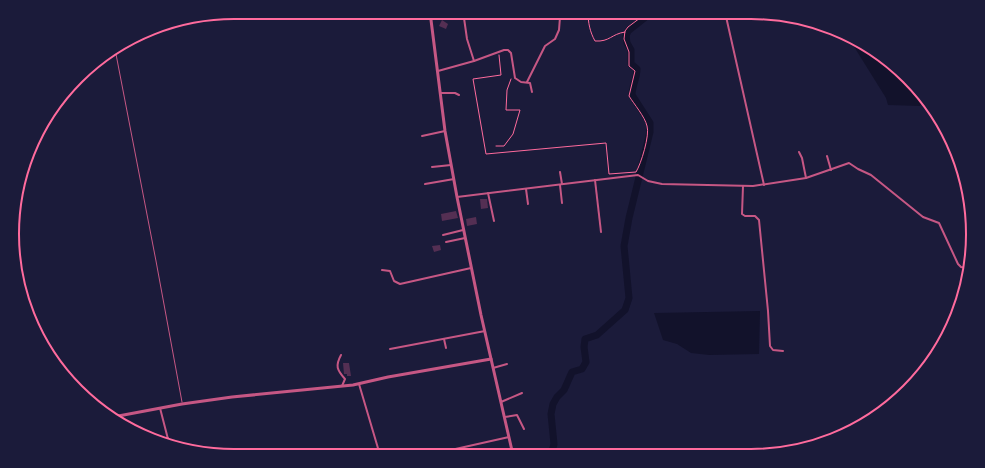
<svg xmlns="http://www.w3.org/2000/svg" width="985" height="468" font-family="'Public Sans',sans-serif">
	<rect width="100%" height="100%" fill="#1b1b3a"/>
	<g fill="#12122b">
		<path d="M848 37 908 77 923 100 920 106 888 105 886 98Z"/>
		<path d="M760 311 759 354 709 355 691 353 677 344 663 340 654 313Z"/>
	</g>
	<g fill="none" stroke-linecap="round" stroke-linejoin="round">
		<path stroke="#12122b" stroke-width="7" d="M551 455 554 444 551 414 553 404 557 397 564 390 572 372 582 369 586 362 584 347 585 339 597 335 625 310 629 298 624 246 629 218 650 132V123L632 95C632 86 637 78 637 69L631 64V50L627 43 626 36 628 31 652 12"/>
	</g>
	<g fill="#542f53">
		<path d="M442 20 448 24 446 29 439 26Z"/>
		<path d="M480 199H487L488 208 481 209Z"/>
		<path d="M456 211 458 218 442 221 441 214Z"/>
		<path d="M476 217 477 224 467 226 466 219Z"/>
		<path d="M440 245 441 250 434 252 432 246Z"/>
		<path d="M343 363H349L351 376H347V374H344Z"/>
	</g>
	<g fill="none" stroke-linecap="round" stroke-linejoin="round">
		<g stroke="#ff6b9d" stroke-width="1">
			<path d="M588 12C588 23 590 32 595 41 610 42 611 34 625 32"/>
			<path d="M499 55 501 75 473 79 486 154 606 143 609 174 636 172C641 164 650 135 647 126 645 117 634 104 629 96L635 71 629 66V52L624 39 625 31 628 27 648 12"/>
			<path d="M496 146H504L513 134 520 110H506L507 90 511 79"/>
		</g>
		<path stroke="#c65784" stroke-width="1" d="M115 49 156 261 182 402"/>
		<g stroke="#c65784" stroke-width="2">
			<path d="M725 12 764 185"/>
			<path d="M431 15 444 12"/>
			<path d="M464 18 467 39 474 61"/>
			<path d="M359 19 399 12"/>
			<path d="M438 71 474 61 504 50H508L511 53 515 78 521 82 530 83 532 92"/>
			<path d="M527 82 545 46 555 39 559 30 560 17 565 12"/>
			<path d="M441 93H455L459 95"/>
			<path d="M422 136 445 131"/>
			<path d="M799 152 802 158 806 178"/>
			<path d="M827 156 831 170"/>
			<path d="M432 167 451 165"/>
			<path d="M560 172 562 184"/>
			<path d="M595 180 601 232"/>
			<path d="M425 184 454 179"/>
			<path d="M560 185 562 203"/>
			<path d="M743 186 742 214 745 216H755L759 220 768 311 770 346 773 350 783 351"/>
			<path d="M526 189 528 204"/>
			<path d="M488 193 494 221"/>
			<path d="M457 197 638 175 648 181 662 184 753 186 806 178 849 163 858 169 871 175 923 217 939 223 958 264 961 267 966 268"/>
			<path d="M443 235 463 230"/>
			<path d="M446 242 465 238"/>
			<path d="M382 270 390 271 394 281 400 284 471 268"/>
			<path d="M444 339 446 348"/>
			<path d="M390 349 485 331"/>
			<path d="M341 355C335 366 337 370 345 379L342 386"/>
			<path d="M493 368 507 364"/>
			<path d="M359 384 380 455"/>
			<path d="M501 402 522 393"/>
			<path d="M160 408 169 443"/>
			<path d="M505 417 517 415 524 429"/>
			<path d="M158 441 168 438"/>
			<path d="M440 455 442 452 509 437"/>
		</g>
		<g stroke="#c65784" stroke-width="3">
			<path d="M430 12 445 131 457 197 481 315 513 455"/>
			<path d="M113 417 182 404 232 397 353 385 388 377 491 359"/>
		</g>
	</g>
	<path d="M0 0H985V468H0ZM234 19H751A215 215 0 0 1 966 234V234A215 215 0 0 1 751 449H234A215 215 0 0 1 19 234V234A215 215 0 0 1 234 19Z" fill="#1b1b3a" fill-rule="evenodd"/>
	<path fill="none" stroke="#ff6b9d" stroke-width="2" d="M234 19H751A215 215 0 0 1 966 234V234A215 215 0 0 1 751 449H234A215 215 0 0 1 19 234V234A215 215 0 0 1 234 19Z"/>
</svg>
